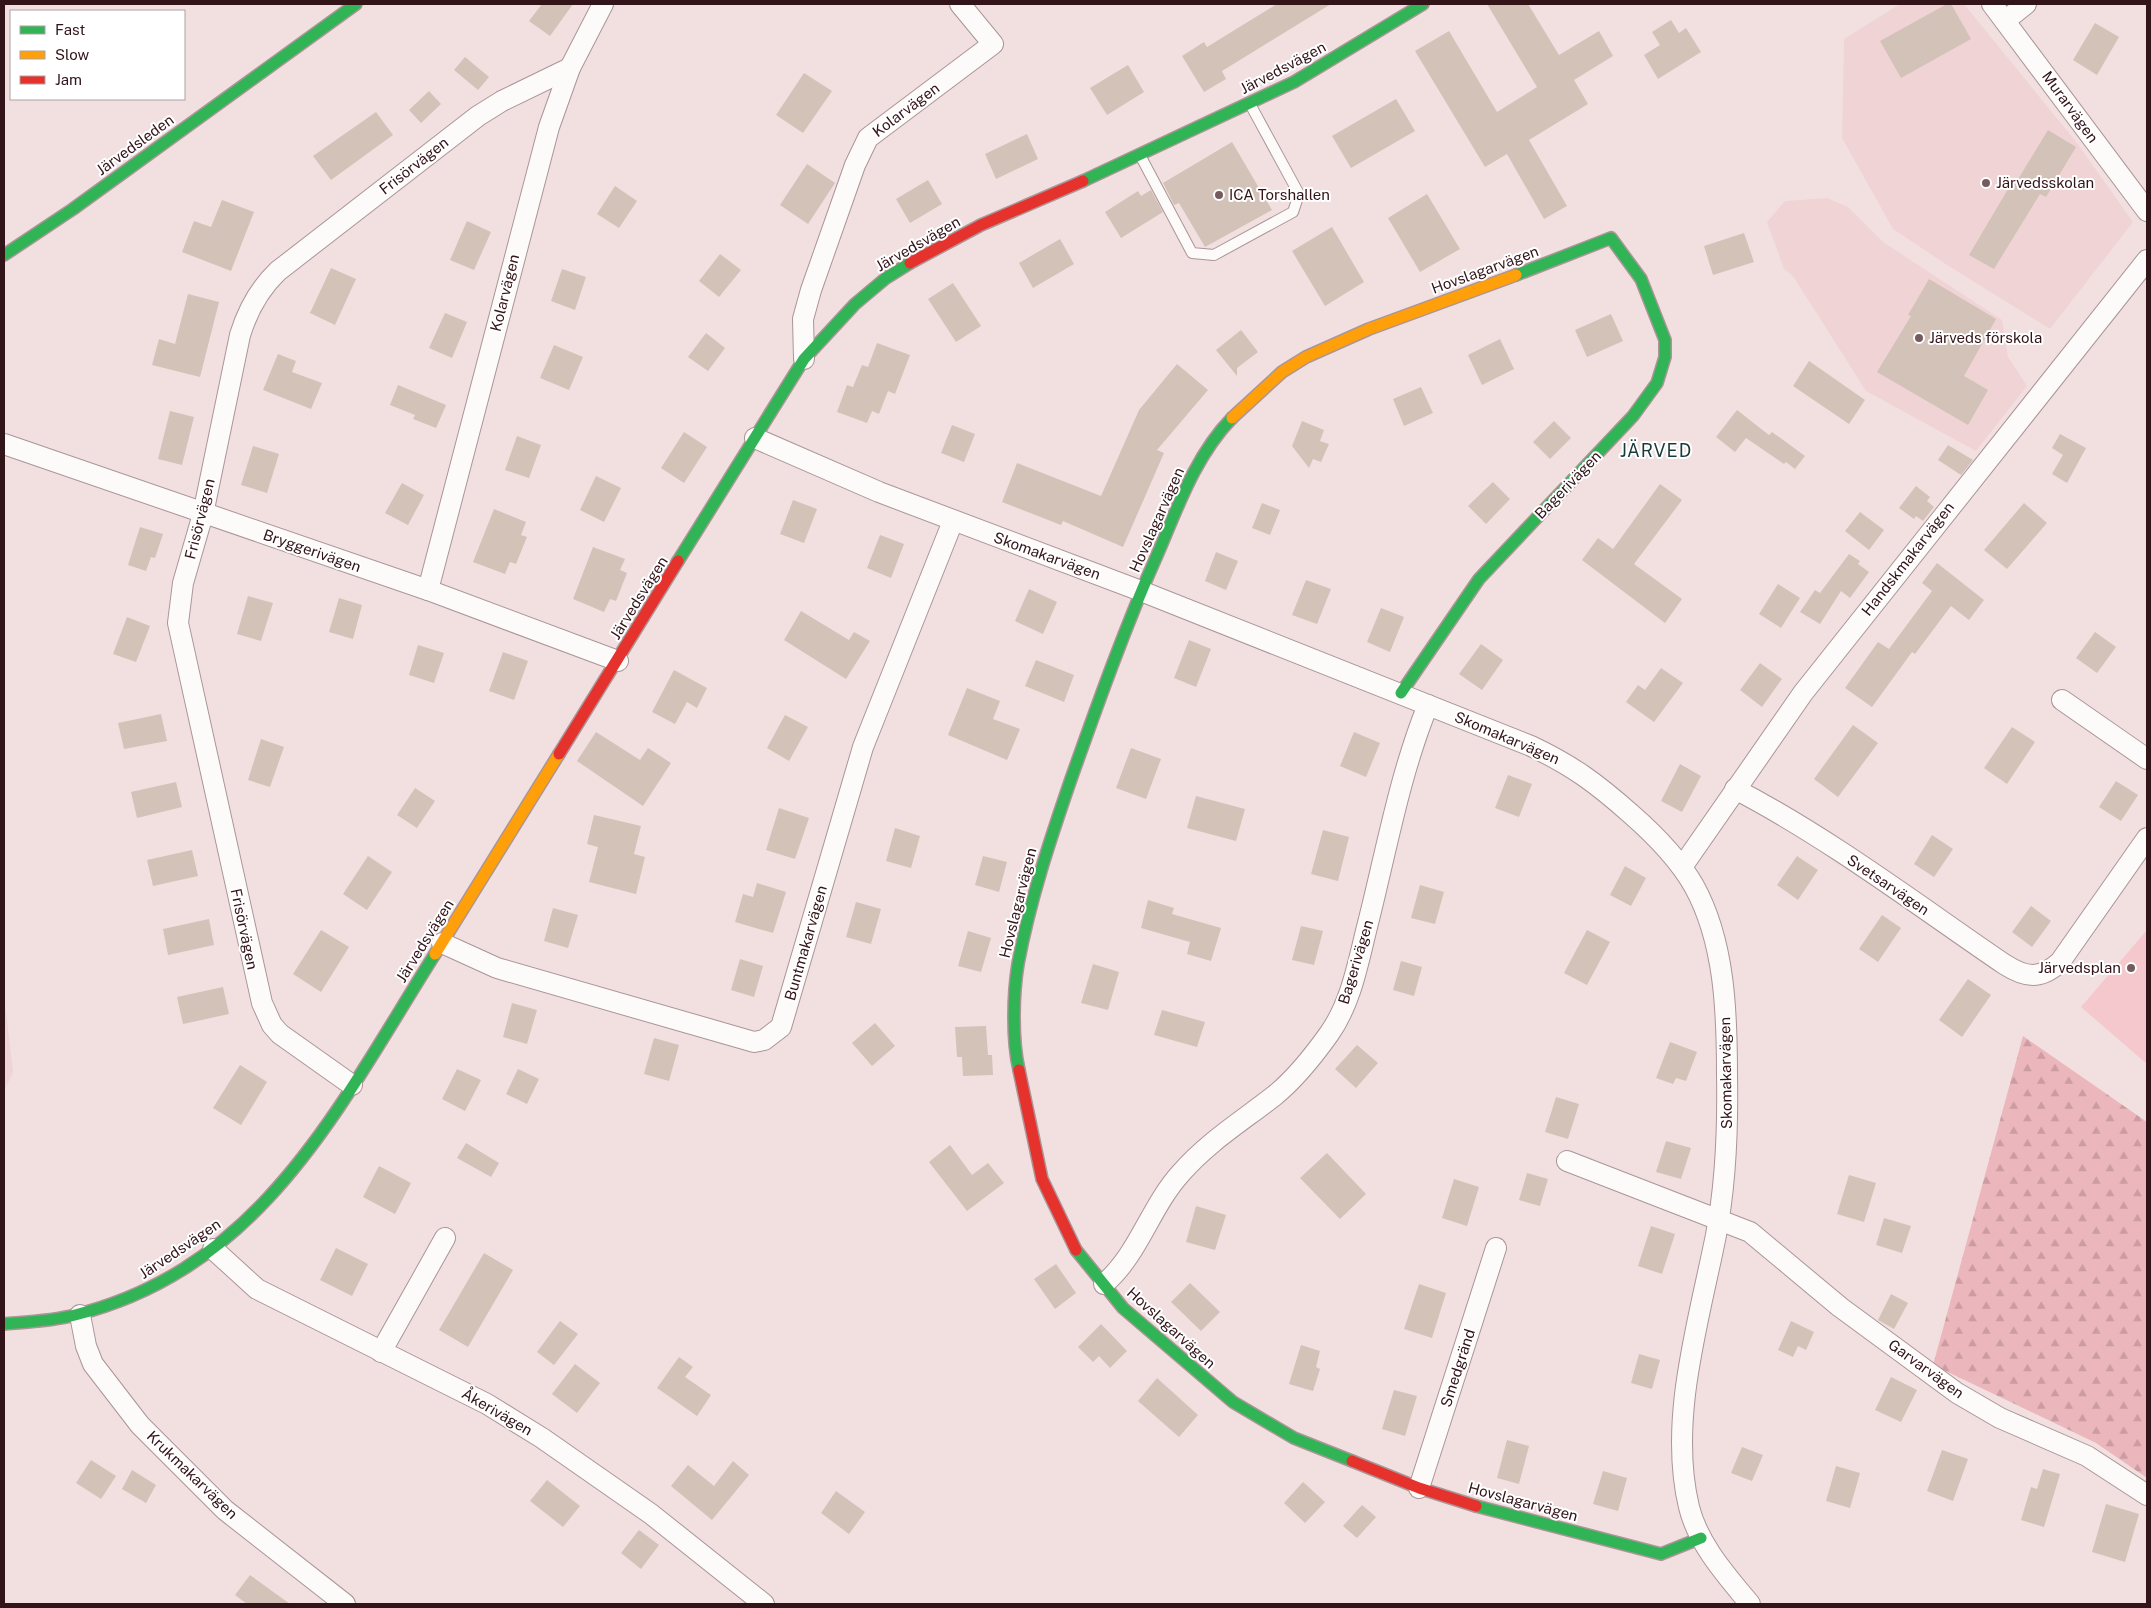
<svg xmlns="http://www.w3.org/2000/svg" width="2151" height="1608" font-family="'Public Sans',sans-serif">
	<defs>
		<pattern id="forest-firs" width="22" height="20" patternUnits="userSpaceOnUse" patternTransform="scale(1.25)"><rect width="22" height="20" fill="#ecb6bd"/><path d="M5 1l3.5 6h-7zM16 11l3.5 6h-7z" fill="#cb9ca2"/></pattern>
	</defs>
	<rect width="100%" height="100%" fill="#f2e0e1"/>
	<g fill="#f0d3d5">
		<path d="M1900 4H1964L2077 143 2133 222 2050 329 1947 265 1893 229 1842 138 1844 39Z"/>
		<path d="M1827 198 1848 207 1883 242 2002 320 2008 357 2027 386 1976 451 1866 391 1793 276 1784 269 1767 222 1785 201Z"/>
		<path d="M4 994 13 1072 4 1091Z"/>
	</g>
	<path fill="url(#forest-firs)" d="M2023 1036 2147 1122V1478L2096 1443 1933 1365Z"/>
	<path fill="#f4c8cd" d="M2147 930V1064L2081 1007Z"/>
	<g fill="#d3c2b7">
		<path d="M542 4H573L550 36 529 21Z"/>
		<path d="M1277 4H1331L1222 71 1226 79 1204 92 1182 56 1204 42 1207 47Z"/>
		<path d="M1487 4H1528L1559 55 1599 31 1613 56 1574 80 1588 104 1529 140 1567 206 1544 219 1507 154 1485 167 1415 51 1449 31 1497 112 1537 87Z"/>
		<path d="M1947 4H1951L1971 39 1901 78 1880 41Z"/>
		<path d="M1671 20 1679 33 1686 28 1701 52 1658 79 1644 55 1660 45 1652 32Z"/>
		<path d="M2095 23 2119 37 2097 75 2073 60Z"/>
		<path d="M465 57 489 77 478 90 454 70Z"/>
		<path d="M1128 65 1144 92 1107 115 1090 88Z"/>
		<path d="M804 73 832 91 803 133 776 115Z"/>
		<path d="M429 91 441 104 421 123 409 110Z"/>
		<path d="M1396 99 1415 131 1351 168 1332 136Z"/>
		<path d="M376 112 393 135 331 180 313 156Z"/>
		<path d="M2048 130 2076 147 2046 197 2040 194 1994 269 1969 255 2014 179 2017 181Z"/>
		<path d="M1027 134 1038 159 996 179 985 154Z"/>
		<path d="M1232 142 1272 210 1205 247 1179 203 1174 205 1163 183Z"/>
		<path d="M807 164 835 183 808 224 780 205Z"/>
		<path d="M928 180 942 204 910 223 896 199Z"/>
		<path d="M615 186 637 201 619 228 597 214Z"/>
		<path d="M1151 190 1163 212 1121 238 1105 212 1138 191 1141 196Z"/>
		<path d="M1427 194 1460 249 1420 272 1388 218Z"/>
		<path d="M222 200 254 212 231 271 182 252 194 221 211 227Z"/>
		<path d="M467 221 491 232 474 270 450 260Z"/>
		<path d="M1332 227 1364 282 1325 306 1292 251Z"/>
		<path d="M1744 233 1754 262 1713 275 1704 246Z"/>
		<path d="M1060 239 1074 264 1033 288 1019 263Z"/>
		<path d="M720 254 741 270 719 297 699 281Z"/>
		<path d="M331 268 356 279 335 325 310 313Z"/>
		<path d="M562 269 586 277 575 310 551 301Z"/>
		<path d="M1929 279 1996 319 1964 376 1988 390 1968 425 1877 372 1911 316 1908 315Z"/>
		<path d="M953 283 981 326 956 342 928 299Z"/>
		<path d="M188 294 219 302 200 377 152 365 159 339 175 344Z"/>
		<path d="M445 313 467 322 452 358 429 348Z"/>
		<path d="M1611 314 1623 341 1587 357 1575 330Z"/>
		<path d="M1241 330 1258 352 1237 368V376L1216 350Z"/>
		<path d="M706 333 725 348 708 371 688 357Z"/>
		<path d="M1500 339 1514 369 1482 385 1468 355Z"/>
		<path d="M877 343 910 355 895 394 888 391 879 414 872 411 867 423 837 412 847 385 853 387 862 365 868 367Z"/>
		<path d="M554 345 583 357 569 390 540 378Z"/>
		<path d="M278 354 296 361 292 372 322 383 311 409 263 390Z"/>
		<path d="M1809 361 1865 400 1849 424 1793 386Z"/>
		<path d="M1177 364 1208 390 1157 450 1164 453 1123 547 1063 521 1061 525 1002 502 1017 463 1101 496 1139 410Z"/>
		<path d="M398 385 446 405 436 428 413 419 415 415 390 405Z"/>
		<path d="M1421 387 1433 413 1404 426 1393 399Z"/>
		<path d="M1737 410 1769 435 1772 432 1805 456 1795 469 1786 462 1784 464 1746 438 1735 452 1716 437Z"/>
		<path d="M170 411 194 417 182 465 158 459Z"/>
		<path d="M1302 421 1324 430 1320 441 1329 444 1321 462 1313 459 1309 468 1292 446Z"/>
		<path d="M1554 421 1571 438 1550 459 1533 442Z"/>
		<path d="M952 425 975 434 964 462 941 453Z"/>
		<path d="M684 432 707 447 684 483 661 468Z"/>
		<path d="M2060 434 2086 448 2067 483 2052 474 2063 455 2052 448Z"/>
		<path d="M517 436 541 445 529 478 505 470Z"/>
		<path d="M1948 445 1973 460 1961 475 1938 460Z"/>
		<path d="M253 446 279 454 267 493 241 485Z"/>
		<path d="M596 476 621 488 604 522 580 510Z"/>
		<path d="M1493 482 1510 499 1486 524 1468 506Z"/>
		<path d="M402 483 424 495 408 525 385 513Z"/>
		<path d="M1660 484 1682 500 1634 564 1682 599 1665 623 1582 560 1598 538 1613 549Z"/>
		<path d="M1916 486 1930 497 1927 501 1934 507 1923 521 1916 516 1914 519 1899 508Z"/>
		<path d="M793 500 817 509 804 543 780 534Z"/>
		<path d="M1262 503 1280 510 1270 535 1252 528Z"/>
		<path d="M2024 503 2047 523 2007 569 1984 550Z"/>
		<path d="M494 509 526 522 521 535 527 537 516 564 510 562 505 574 473 562Z"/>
		<path d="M1860 512 1884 530 1869 550 1845 531Z"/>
		<path d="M140 527 163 534 155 558 151 557 146 571 128 565Z"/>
		<path d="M880 535 904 544 891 578 867 568Z"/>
		<path d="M593 547 625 559 620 570 627 573 616 601 610 599 604 612 573 599Z"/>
		<path d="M1216 552 1238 561 1226 590 1205 581Z"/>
		<path d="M1849 554 1860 561 1858 564 1869 572 1850 598 1841 591 1820 624 1800 612 1815 590 1820 593Z"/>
		<path d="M1937 563 1984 600 1969 620 1951 606 1915 654 1912 652 1872 707 1845 688 1878 642 1889 649 1932 591 1922 583Z"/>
		<path d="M1306 580 1331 589 1317 624 1292 615Z"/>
		<path d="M1778 584 1800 598 1781 628 1759 614Z"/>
		<path d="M1029 589 1057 602 1043 634 1015 621Z"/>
		<path d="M248 596 273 603 261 641 237 634Z"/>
		<path d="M339 598 362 605 353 639 329 632Z"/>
		<path d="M1381 608 1404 617 1390 652 1367 642Z"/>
		<path d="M801 611 849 640 854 632 870 641 846 679 784 640Z"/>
		<path d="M127 617 150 626 136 662 113 654Z"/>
		<path d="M2095 632 2116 647 2097 673 2076 658Z"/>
		<path d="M1189 640 1211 649 1196 687 1174 678Z"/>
		<path d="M1481 644 1503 660 1482 690 1459 674Z"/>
		<path d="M418 645 444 653 434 683 409 675Z"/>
		<path d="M503 652 528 661 514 700 489 691Z"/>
		<path d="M1036 660 1074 675 1064 702 1025 686Z"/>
		<path d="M1760 663 1782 679 1762 707 1740 690Z"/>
		<path d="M1661 668 1683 683 1654 722 1626 702 1638 685 1645 690Z"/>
		<path d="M674 670 707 688 697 708 687 702 675 724 652 712Z"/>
		<path d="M967 688 1000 701 993 719 1020 729 1007 760 948 735Z"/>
		<path d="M161 714 167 741 124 749 118 723Z"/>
		<path d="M785 715 808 727 789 761 767 748Z"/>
		<path d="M1853 725 1878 743 1838 797 1814 779Z"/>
		<path d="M2012 727 2035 742 2007 784 1984 768Z"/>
		<path d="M596 732 640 760 648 748 671 763 643 806 577 761Z"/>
		<path d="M1354 732 1380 743 1366 777 1340 766Z"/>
		<path d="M261 739 284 747 270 787 248 780Z"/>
		<path d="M1131 748 1161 759 1146 799 1116 788Z"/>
		<path d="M1680 764 1701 776 1682 812 1661 801Z"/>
		<path d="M1508 775 1532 784 1519 817 1495 808Z"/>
		<path d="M2116 781 2138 795 2121 821 2099 807Z"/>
		<path d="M176 782 182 807 137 818 131 792Z"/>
		<path d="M415 788 435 801 417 828 397 815Z"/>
		<path d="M1196 796 1245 809 1236 841 1187 828Z"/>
		<path d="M779 808 809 818 795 859 766 850Z"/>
		<path d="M594 815 641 826 634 854 645 857 636 894 589 882 598 847 587 844Z"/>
		<path d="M895 828 920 836 911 868 886 861Z"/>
		<path d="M1323 830 1349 837 1338 881 1311 874Z"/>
		<path d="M1932 835 1953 849 1934 877 1914 864Z"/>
		<path d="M192 850 198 876 153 886 147 860Z"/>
		<path d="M368 856 392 872 367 910 343 894Z"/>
		<path d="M983 856 1007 862 999 892 975 885Z"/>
		<path d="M1797 856 1818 870 1798 900 1777 885Z"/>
		<path d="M1625 866 1646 878 1631 906 1610 895Z"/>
		<path d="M757 883 786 892 773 933 735 922 743 894 753 897Z"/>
		<path d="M1420 885 1444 892 1435 924 1411 918Z"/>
		<path d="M1148 900 1174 908 1172 914 1221 928 1211 961 1187 954 1190 942 1141 928Z"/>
		<path d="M856 902 881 909 871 944 846 937Z"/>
		<path d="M2031 906 2051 921 2032 947 2012 932Z"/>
		<path d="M553 908 578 915 568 948 544 941Z"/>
		<path d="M1882 915 1901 928 1878 962 1859 949Z"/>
		<path d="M209 919 214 945 168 955 163 929Z"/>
		<path d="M1301 926 1323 931 1314 965 1292 960Z"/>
		<path d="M321 930 349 947 321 992 293 974Z"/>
		<path d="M1587 930 1610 942 1587 985 1564 973Z"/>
		<path d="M968 931 991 938 981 972 958 966Z"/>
		<path d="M740 959 763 966 754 997 731 990Z"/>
		<path d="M1401 961 1422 967 1414 996 1393 990Z"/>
		<path d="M1093 964 1119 972 1108 1010 1081 1003Z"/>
		<path d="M1968 979 1991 995 1962 1037 1939 1020Z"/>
		<path d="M223 987 229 1014 183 1024 177 997Z"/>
		<path d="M512 1003 537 1010 527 1044 503 1037Z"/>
		<path d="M1162 1010 1205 1022 1197 1047 1154 1035Z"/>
		<path d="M875 1023 895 1046 872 1066 852 1043Z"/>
		<path d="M986 1026 988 1055H992L993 1075 963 1076 962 1057H957L955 1027Z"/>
		<path d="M654 1038 679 1045 669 1081 644 1074Z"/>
		<path d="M1670 1042 1697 1052 1686 1081 1676 1078 1673 1084 1656 1078Z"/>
		<path d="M1357 1045 1378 1063 1356 1088 1335 1069Z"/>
		<path d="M240 1065 267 1082 241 1125 213 1108Z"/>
		<path d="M457 1069 481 1080 465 1111 442 1099Z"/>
		<path d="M518 1069 539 1079 527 1104 506 1094Z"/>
		<path d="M1556 1097 1579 1104 1568 1139 1545 1132Z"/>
		<path d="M1666 1141 1691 1148 1681 1179 1656 1172Z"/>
		<path d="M466 1143 499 1163 491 1177 457 1158Z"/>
		<path d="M950 1145 972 1175 988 1163 1004 1183 967 1211 929 1162Z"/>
		<path d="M1327 1153 1366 1194 1340 1219 1300 1178Z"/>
		<path d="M379 1166 411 1183 395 1214 363 1197Z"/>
		<path d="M1527 1173 1548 1179 1540 1206 1519 1200Z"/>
		<path d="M1849 1175 1876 1183 1864 1222 1837 1214Z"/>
		<path d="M1454 1179 1479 1187 1467 1226 1442 1218Z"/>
		<path d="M1196 1206 1226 1215 1215 1250 1186 1242Z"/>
		<path d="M1884 1218 1911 1226 1902 1253 1876 1245Z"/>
		<path d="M1651 1226 1675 1234 1662 1274 1638 1266Z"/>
		<path d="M336 1248 368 1264 352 1296 320 1280Z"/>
		<path d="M484 1253 513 1270 468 1347 439 1330Z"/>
		<path d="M1056 1264 1076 1293 1055 1309 1034 1279Z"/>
		<path d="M1190 1283 1220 1312 1201 1331 1171 1302Z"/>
		<path d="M1419 1284 1446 1293 1432 1338 1404 1329Z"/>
		<path d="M1891 1294 1908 1303 1894 1329 1878 1320Z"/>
		<path d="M560 1321 578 1334 554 1365 537 1352Z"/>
		<path d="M1791 1321 1814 1332 1806 1350 1798 1346 1793 1357 1778 1350Z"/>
		<path d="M1101 1324 1127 1351 1110 1368 1099 1356 1093 1362 1078 1347Z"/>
		<path d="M1301 1345 1320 1351 1316 1367 1320 1369 1313 1391 1289 1384Z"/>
		<path d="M1639 1354 1660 1360 1652 1389 1631 1383Z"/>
		<path d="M679 1357 693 1367 685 1377 711 1395 697 1416 657 1388Z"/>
		<path d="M575 1364 600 1383 577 1413 552 1394Z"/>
		<path d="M1891 1377 1917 1390 1901 1422 1875 1410Z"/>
		<path d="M1157 1378 1198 1415 1179 1437 1138 1401Z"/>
		<path d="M1394 1390 1417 1396 1405 1436 1382 1429Z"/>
		<path d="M1507 1440 1529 1446 1519 1484 1497 1478Z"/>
		<path d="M1742 1447 1763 1455 1752 1481 1731 1473Z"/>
		<path d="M1942 1450 1968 1459 1953 1501 1927 1491Z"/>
		<path d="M91 1460 116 1476 101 1499 76 1483Z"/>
		<path d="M733 1461 749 1475 712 1520 671 1486 688 1465 714 1486Z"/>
		<path d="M1836 1466 1860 1473 1850 1508 1826 1501Z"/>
		<path d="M2043 1469 2060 1474 2044 1527 2021 1520 2031 1487 2037 1489Z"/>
		<path d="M132 1470 156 1485 146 1503 122 1489Z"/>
		<path d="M1603 1471 1627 1478 1618 1511 1593 1504Z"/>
		<path d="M547 1480 580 1506 563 1527 530 1501Z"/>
		<path d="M1303 1482 1325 1502 1305 1523 1284 1503Z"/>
		<path d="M836 1491 865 1512 849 1534 821 1513Z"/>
		<path d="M2106 1504 2139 1514 2125 1562 2092 1552Z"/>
		<path d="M1362 1505 1376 1517 1357 1538 1343 1526Z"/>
		<path d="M639 1530 659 1545 641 1569 621 1553Z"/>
		<path d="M250 1575 290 1604H247L235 1595Z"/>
	</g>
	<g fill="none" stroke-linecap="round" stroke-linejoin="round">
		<g stroke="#aa9597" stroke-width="12">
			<path id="lane" d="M1141 157 1192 253 1214 255 1293 212 1299 194 1250 104"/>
		</g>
		<g stroke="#aa9597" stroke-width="22">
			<g id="street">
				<path d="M1992 4 2147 211"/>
				<path d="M2006 20 2026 4"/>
				<path d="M804 359 803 319 811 290 855 165 868 138 993 44 960 4"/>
				<path d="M755 438 879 492 1141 591 1531 746C1573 766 1596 783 1631 814 1655 835 1678 858 1694 886 1725 942 1727 1013 1727 1075 1728 1128 1726 1183 1716 1235 1699 1321 1668 1420 1689 1507 1698 1544 1726 1575 1750 1604"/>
				<path d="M4 444 428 590 618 661"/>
				<path d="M428 590 549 127 570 68 603 4"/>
				<path d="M2062 700 2147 759"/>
				<path d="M1735 789C1829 838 1916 904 2004 964 2026 978 2040 980 2060 962L2147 838"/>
				<path d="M1682 867 1803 693 2147 260"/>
				<path d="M442 943 497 968 754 1042 764 1040 781 1027 863 747 953 521"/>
				<path d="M352 1085 280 1034 272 1025 262 1003 178 623 183 583 203 514 240 335C248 309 259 289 278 271L478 116 502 101 570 68"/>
				<path d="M1567 1161 1750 1232 1840 1307 1957 1393 2000 1418 2087 1456 2147 1495"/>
				<path d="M213 1249 257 1289 487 1404 542 1438 651 1514 764 1604"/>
				<path d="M1104 1284C1139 1254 1150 1207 1181 1173 1208 1142 1242 1121 1274 1096 1294 1080 1314 1055 1329 1034 1351 1003 1358 963 1367 927 1386 853 1399 776 1428 705"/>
				<path d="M80 1315 86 1346 93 1364 140 1425 225 1510 345 1604"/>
				<path d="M381 1352 445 1238"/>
				<path d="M1419 1488 1496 1248"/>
			</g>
		</g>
		<g stroke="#aa9597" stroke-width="14">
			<g id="fast">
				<path d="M1083 181 1294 82 1423 4"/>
				<path d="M4 255 73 209 356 4"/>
				<path d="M678 561 804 359 855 304 886 278 910 263"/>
				<path d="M1401 693 1479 579 1633 416 1657 383 1665 357V340L1641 279 1611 238 1516 275"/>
				<path d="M1019 1070C1012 1040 1013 994 1018 964 1030 900 1050 840 1071 779 1098 703 1125 627 1158 553 1178 506 1196 455 1232 418"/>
				<path d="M1076 1250 1123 1308 1233 1402 1294 1438 1352 1461"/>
				<path d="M4 1324C28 1322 52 1321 75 1315 263 1268 340 1104 435 954"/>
				<path d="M1476 1506 1661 1554 1701 1538"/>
			</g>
		</g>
		<g stroke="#aa9597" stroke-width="14">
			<g id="slow">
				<path d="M1232 418 1282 372 1306 357 1369 329 1516 275"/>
				<path d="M435 954 559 754"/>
			</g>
		</g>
		<g stroke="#aa9597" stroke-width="14">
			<g id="jam">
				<path d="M910 263 981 225 1083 181"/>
				<path d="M559 754 678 561"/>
				<path d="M1019 1070 1042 1179 1076 1250"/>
				<path d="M1352 1461 1419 1488 1476 1506"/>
			</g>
		</g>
		<use href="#lane" stroke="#fdfafa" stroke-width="10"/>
		<use href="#street" stroke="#fdfafa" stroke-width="20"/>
		<use href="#fast" stroke="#30b455" stroke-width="11"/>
		<use href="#slow" stroke="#ff9f0a" stroke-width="11"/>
		<use href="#jam" stroke="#e5322d" stroke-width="11"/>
	</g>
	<g fill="#755b5f" stroke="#fff" stroke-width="2">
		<circle cx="1986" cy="183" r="5"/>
		<circle cx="1219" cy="195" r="5"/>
		<circle cx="1919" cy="338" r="5"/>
		<circle cx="2131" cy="968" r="5"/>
	</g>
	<g text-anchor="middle" stroke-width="4" stroke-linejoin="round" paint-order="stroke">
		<g font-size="15" fill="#321419" stroke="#fff">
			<text transform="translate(1283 68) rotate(-28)" y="5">Järvedsvägen</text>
			<text transform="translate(2070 107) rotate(54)" y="5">Murarvägen</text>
			<text transform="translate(906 110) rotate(-37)" y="5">Kolarvägen</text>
			<text transform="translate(135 145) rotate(-36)" y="5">Järvedsleden</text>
			<text transform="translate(414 166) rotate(-38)" y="5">Frisörvägen</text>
			<text transform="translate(918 244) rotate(-30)" y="5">Järvedsvägen</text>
			<text transform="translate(1485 270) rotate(-20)" y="5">Hovslagarvägen</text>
			<text transform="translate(505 293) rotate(-76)" y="5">Kolarvägen</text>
			<text transform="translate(1568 485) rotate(-46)" y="5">Bagerivägen</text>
			<text transform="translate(200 519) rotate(-76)" y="5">Frisörvägen</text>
			<text transform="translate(1157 520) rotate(-66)" y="5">Hovslagarvägen</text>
			<text transform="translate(312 551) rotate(19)" y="5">Bryggerivägen</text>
			<text transform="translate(1047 556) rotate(20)" y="5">Skomakarvägen</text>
			<text transform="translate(1908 559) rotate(-52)" y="5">Handskmakarvägen</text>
			<text transform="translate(639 598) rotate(-58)" y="5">Järvedsvägen</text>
			<text transform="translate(1507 738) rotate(23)" y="5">Skomakarvägen</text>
			<text transform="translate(1888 885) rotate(34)" y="5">Svetsarvägen</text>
			<text transform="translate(1018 903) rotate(-76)" y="5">Hovslagarvägen</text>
			<text transform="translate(244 929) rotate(78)" y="5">Frisörvägen</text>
			<text transform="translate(425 941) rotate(-58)" y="5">Järvedsvägen</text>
			<text transform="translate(806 943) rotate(-74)" y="5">Buntmakarvägen</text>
			<text transform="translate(1356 962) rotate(-73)" y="5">Bagerivägen</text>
			<text transform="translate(1726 1073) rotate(-91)" y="5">Skomakarvägen</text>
			<text transform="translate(180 1249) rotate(-34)" y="5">Järvedsvägen</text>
			<text transform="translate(1171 1328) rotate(42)" y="5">Hovslagarvägen</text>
			<text transform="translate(1458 1368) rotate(-72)" y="5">Smedgränd</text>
			<text transform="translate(1926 1369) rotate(36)" y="5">Garvarvägen</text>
			<text transform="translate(497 1412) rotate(30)" y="5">Åkerivägen</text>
			<text transform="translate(192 1475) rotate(44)" y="5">Krukmakarvägen</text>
			<text transform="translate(1523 1502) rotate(15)" y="5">Hovslagarvägen</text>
		</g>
		<g font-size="15" fill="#321419" stroke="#fff" text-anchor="start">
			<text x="1996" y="188">Järvedsskolan</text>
			<text x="1229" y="200">ICA Torshallen</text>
			<text x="1929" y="343">Järveds förskola</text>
			<text x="2121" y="973" text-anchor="end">Järvedsplan</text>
		</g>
		<g font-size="18" letter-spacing="1" fill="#173a38" stroke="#fff">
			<text x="1656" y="457">JÄRVED</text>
		</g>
	</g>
	<rect width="2151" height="1608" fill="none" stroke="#321419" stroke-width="10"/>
	<rect x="10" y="10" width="175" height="90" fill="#ffffff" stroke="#ada1a3"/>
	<rect x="20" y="26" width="25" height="8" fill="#30b455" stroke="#ada1a3"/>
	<text x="55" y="35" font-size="15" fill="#321419">Fast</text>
	<rect x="20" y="51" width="25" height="8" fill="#ff9f0a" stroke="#ada1a3"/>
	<text x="55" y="60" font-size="15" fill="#321419">Slow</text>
	<rect x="20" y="76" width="25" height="8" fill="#e5322d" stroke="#ada1a3"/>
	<text x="55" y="85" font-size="15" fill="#321419">Jam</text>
</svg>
